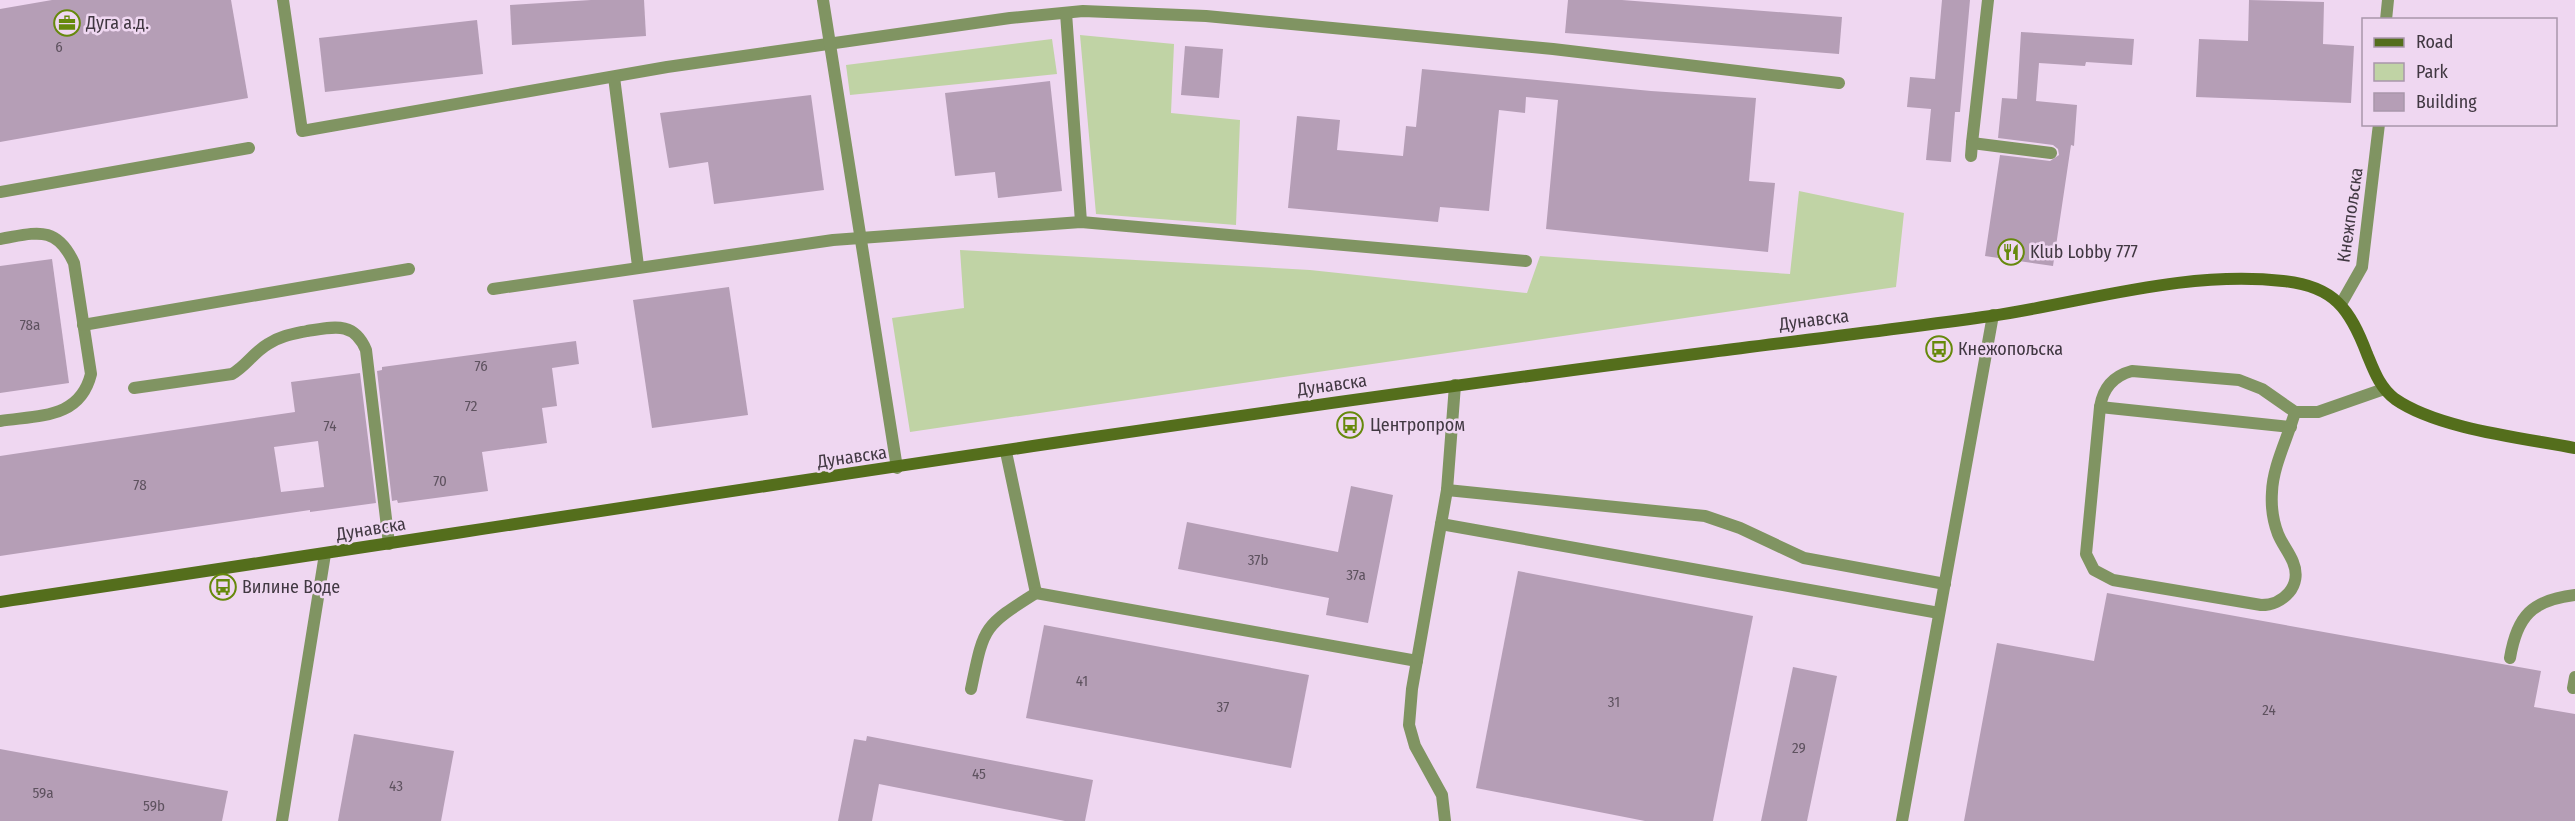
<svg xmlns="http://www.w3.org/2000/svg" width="2575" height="821" font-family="'Fira Sans Condensed',sans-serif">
	<rect width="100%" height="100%" fill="#efd7f1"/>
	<g fill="#c0d3a5">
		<path d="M1080 35 1174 44 1171 113 1240 120 1236 225 1096 214Z"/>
		<path d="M1052 39 1057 74 850 95 846 65Z"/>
		<path d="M1799 191 1904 213 1896 287 910 432 892 318 964 308 960 250 1310 270 1527 293 1540 256 1790 274Z"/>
	</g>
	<g fill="#b59eb6" fill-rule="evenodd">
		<path d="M52 0H231L248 98 0 142V9Z"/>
		<path d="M591 0H644L646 36 512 45 510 5Z"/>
		<path d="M1568 0H1622L1842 17 1839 54 1565 33Z"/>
		<path d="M1942 0H1970L1960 112H1955L1951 162 1926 160 1931 109 1907 107 1910 77 1935 79Z"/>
		<path d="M2249 0 2324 2 2323 44 2354 46 2351 103 2196 97 2199 39 2248 41Z"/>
		<path d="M477 20 483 74 325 92 319 38Z"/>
		<path d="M2021 32 2134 39 2132 65 2086 62 2085 66 2039 63 2036 101 2077 105 2074 146 2071 145 2053 266 1985 256 2000 155 2050 161 2059 155 2058 149 2053 145 1998 138 2002 98 2017 99Z"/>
		<path d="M1185 46 1223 49 1219 98 1181 95Z"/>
		<path d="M1422 69 1651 91 1756 98 1749 181 1775 183 1768 252 1546 229 1558 100 1526 97 1525 113 1499 110 1489 211 1440 207 1438 222 1288 208 1297 116 1340 120 1337 150 1403 156 1406 126 1416 127Z"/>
		<path d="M1050 81 1062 191 998 198 995 172 955 176 945 93Z"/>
		<path d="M811 95 824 190 714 204 708 162 669 168 660 113Z"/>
		<path d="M52 259 69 383 0 393V266Z"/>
		<path d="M729 287 748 415 652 428 633 300Z"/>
		<path d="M576 341 579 364 552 368 557 406 542 408 547 443 482 452 488 491 398 503 397 500 392 501 377 371 382 370V367Z"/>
		<path d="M360 373 376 503 310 512V510L0 556V456L295 412 291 382ZM318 441 324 487 281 492 274 447Z"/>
		<path d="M1351 486 1393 495 1368 623 1326 615 1329 598 1178 569 1187 522 1338 552Z"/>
		<path d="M1518 571 1753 616 1713 821H1645L1476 788Z"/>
		<path d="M2107 593 2541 671 2534 707 2575 714V821H1964L1997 643 2094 661Z"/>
		<path d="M1044 625 1309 675 1291 768 1026 718Z"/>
		<path d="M1793 667 1837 676 1807 821H1761Z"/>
		<path d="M354 734 454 751 441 821H338Z"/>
		<path d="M867 736 1093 780 1085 821H1065L879 784 872 821H838L854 739 866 741Z"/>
		<path d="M0 749 228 791 222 821H0Z"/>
	</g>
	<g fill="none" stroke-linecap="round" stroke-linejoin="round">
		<g stroke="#809462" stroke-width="12">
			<path d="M283 0 302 131 667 67 1010 18 1083 11 1206 16 1553 49 1839 83"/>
			<path d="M823 0 897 468"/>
			<path d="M1988 0 1972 143 2051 153"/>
			<path d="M1066 13 1081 222"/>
			<path d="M614 77 638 266"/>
			<path d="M1971 156 1972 143"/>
			<path d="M0 192 249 148"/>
			<path d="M0 239C36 233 56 224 74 263L91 374C80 419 39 415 0 421"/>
			<path d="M493 289 833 240 1081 222 1526 261"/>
			<path d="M83 325 409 269"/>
			<path d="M134 388 232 374C246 366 254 352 268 344 280 336 293 334 307 331 334 327 354 321 366 350L389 544"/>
			<path d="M2100 407 2291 427"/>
			<path d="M2295 412C2288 438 2273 465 2272 492 2271 506 2273 521 2278 534 2282 544 2289 552 2293 562 2303 586 2283 605 2261 605L2113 580 2094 570 2086 554 2100 407C2103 388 2113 376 2132 371L2239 380 2262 389 2295 412H2318L2384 389"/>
			<path d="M1006 452 1036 593"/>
			<path d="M1447 490 1705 516 1740 528 1804 558 1945 584"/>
			<path d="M1441 524 1939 613"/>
			<path d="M1036 593 1417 661"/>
			<path d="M2510 658C2517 616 2532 600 2575 595"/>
			<path d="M2573 688 2575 677"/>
			<path d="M971 689C984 627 982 627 1036 593"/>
			<path d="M1445 821 1442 795 1415 746 1409 725 1412 689 1447 490 1455 385"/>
			<path d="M1902 821 1993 315"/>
		</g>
		<g stroke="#809462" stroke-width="12">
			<path d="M2386 20 2388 0"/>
			<path d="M2341 304 2362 267 2379 124"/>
			<path d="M282 821 325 554"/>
		</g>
		<path stroke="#546e1c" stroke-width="12" d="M0 602C570 517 1140 425 1711 352 1804 340 1898 329 1991 316 2086 302 2185 270 2283 281 2334 286 2350 309 2367 354 2374 371 2380 388 2395 399 2438 429 2523 438 2575 448"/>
	</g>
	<defs>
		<g id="office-ring" transform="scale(1.35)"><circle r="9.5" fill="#efd7f1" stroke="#66890c" stroke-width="1.5"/><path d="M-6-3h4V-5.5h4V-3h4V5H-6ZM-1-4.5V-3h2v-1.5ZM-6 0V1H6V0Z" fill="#66890c"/></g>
		<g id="restaurant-ring" transform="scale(1.35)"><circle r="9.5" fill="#efd7f1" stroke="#66890c" stroke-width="1.5"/><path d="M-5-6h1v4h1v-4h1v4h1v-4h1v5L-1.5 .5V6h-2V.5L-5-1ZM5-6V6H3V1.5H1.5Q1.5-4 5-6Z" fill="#66890c"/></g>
		<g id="bus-ring" transform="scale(1.35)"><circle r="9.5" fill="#efd7f1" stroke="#66890c" stroke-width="1.5"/><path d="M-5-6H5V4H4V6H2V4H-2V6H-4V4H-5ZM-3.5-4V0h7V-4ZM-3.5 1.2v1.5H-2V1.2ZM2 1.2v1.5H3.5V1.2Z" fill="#66890c"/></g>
	</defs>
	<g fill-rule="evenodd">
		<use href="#office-ring" x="67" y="23"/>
		<use href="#restaurant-ring" x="2011" y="252"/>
		<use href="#bus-ring" x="1939" y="349"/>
		<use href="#bus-ring" x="1350" y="425"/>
		<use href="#bus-ring" x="223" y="587"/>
	</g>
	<g text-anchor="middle" stroke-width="5" stroke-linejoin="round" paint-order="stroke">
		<g font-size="15" fill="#5e525f">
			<text x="59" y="52">6</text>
			<text x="30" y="330">78a</text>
			<text x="481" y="371">76</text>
			<text x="471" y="411">72</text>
			<text x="330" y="431">74</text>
			<text x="440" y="486">70</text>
			<text x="140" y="490">78</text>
			<text x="1258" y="565">37b</text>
			<text x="1356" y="580">37a</text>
			<text x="1082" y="686">41</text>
			<text x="1614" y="707">31</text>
			<text x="1223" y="712">37</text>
			<text x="2269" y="715">24</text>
			<text x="1799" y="753">29</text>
			<text x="979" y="779">45</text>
			<text x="396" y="791">43</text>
			<text x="43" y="798">59a</text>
			<text x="154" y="811">59b</text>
		</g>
		<g font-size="18" fill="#413842" stroke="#efd7f1" text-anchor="start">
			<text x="86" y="29">Дуга а.д.</text>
			<text x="2030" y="258">Klub Lobby 777</text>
			<text x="1958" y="355">Кнежопољска</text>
			<text x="1370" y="431">Центропром</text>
			<text x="242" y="593">Вилине Воде</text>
		</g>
		<g font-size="18" fill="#413842" stroke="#efd7f1">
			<text transform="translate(2350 215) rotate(-82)" y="6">Кнежпољска</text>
			<text transform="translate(1814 320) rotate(-7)" y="6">Дунавска</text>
			<text transform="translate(1332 385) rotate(-8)" y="6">Дунавска</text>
			<text transform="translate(852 457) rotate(-8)" y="6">Дунавска</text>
			<text transform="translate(371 529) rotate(-9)" y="6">Дунавска</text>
		</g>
	</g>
	<rect x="2362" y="18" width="195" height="108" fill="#efd7f1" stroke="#a997ab" stroke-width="1.5"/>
	<rect x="2374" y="38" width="30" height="9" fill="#546e1c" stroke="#a997ab" stroke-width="1.5"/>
	<text x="2416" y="48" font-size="18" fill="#413842">Road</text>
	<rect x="2374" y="63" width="30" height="18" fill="#c0d3a5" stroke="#a997ab" stroke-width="1.5"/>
	<text x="2416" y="78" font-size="18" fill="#413842">Park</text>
	<rect x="2374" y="93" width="30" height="18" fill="#b59eb6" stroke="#a997ab" stroke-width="1.5"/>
	<text x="2416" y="108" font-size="18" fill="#413842">Building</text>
</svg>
